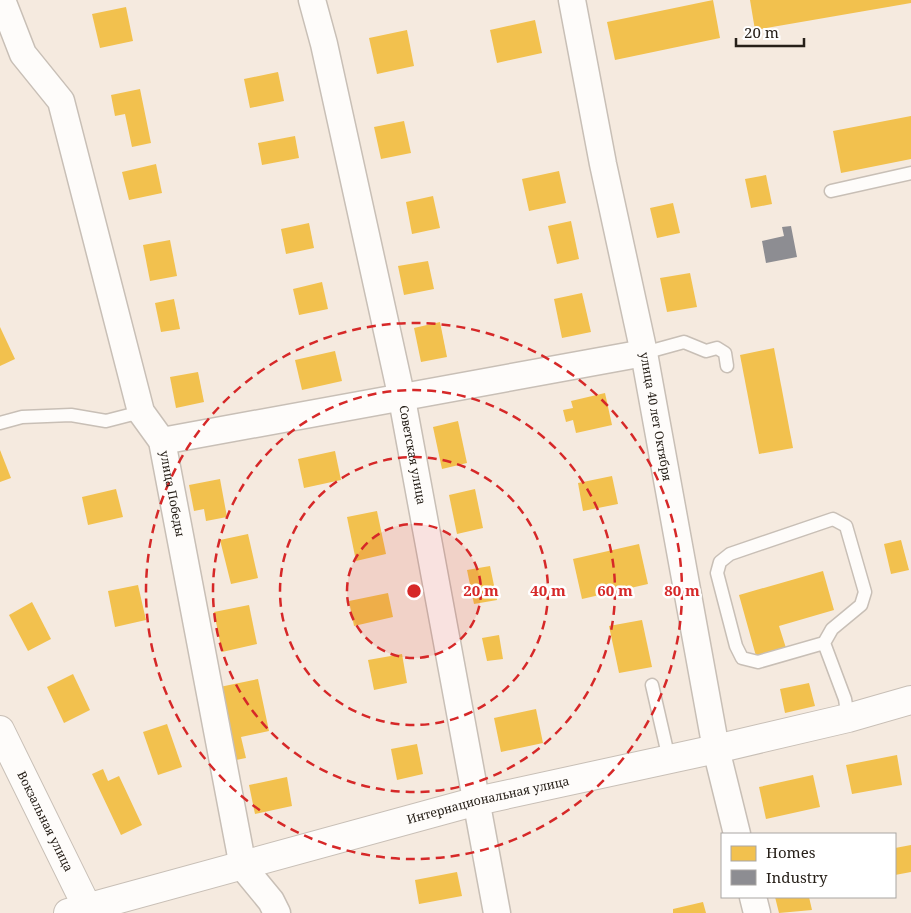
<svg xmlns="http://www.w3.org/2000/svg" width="911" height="913" font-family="'Noto Serif',serif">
	<rect width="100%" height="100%" fill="#f5eadf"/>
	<g fill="#f2c14e">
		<path d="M713 0 720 38 615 60 607 22Z"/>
		<path d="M750 0H911V3L755 30Z"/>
		<path d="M126 7 133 41 100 48 92 14Z"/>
		<path d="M535 20 542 53 497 63 490 30Z"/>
		<path d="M407 30 414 66 377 74 369 38Z"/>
		<path d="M278 72 284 101 250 108 244 79Z"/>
		<path d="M140 89 151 143 132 147 125 114 115 116 111 95Z"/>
		<path d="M911 116V159L841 173 833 131Z"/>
		<path d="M404 121 411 153 381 159 374 127Z"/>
		<path d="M295 136 299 158 262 165 258 143Z"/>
		<path d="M156 164 162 193 129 200 122 172Z"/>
		<path d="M559 171 566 203 529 211 522 179Z"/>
		<path d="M766 175 772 204 751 208 745 179Z"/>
		<path d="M433 196 440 228 412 234 406 202Z"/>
		<path d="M673 203 680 233 657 238 650 208Z"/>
		<path d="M571 221 579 259 557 264 548 226Z"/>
		<path d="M309 223 314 248 286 254 281 229Z"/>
		<path d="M170 240 177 276 150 281 143 245Z"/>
		<path d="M428 261 434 289 404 295 398 266Z"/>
		<path d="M690 273 697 307 667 312 660 278Z"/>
		<path d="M322 282 328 309 299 315 293 289Z"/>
		<path d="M582 293 591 332 562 338 554 299Z"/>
		<path d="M174 299 180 329 161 332 155 303Z"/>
		<path d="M440 322 447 357 421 362 414 328Z"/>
		<path d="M0 327 15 359 0 366Z"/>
		<path d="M774 348 793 448 759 454 740 355Z"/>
		<path d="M335 351 342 381 302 390 295 360Z"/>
		<path d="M198 372 204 402 176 408 170 377Z"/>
		<path d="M605 393 612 425 576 433 573 420 566 422 563 410 573 408 571 401Z"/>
		<path d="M458 421 467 463 442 469 433 427Z"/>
		<path d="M0 450 11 478 0 482Z"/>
		<path d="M335 451 341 480 304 488 298 459Z"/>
		<path d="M612 476 618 504 583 511 578 483Z"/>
		<path d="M220 479 227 517 206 521 204 509 194 511 189 485Z"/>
		<path d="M116 489 123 517 88 525 82 497Z"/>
		<path d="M475 489 483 528 457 534 449 495Z"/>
		<path d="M377 511 386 554 356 561 347 517Z"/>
		<path d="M248 534 258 578 231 584 220 540Z"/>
		<path d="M901 540 909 570 891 574 884 544Z"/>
		<path d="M639 544 648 584 582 599 573 559Z"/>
		<path d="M490 566 497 600 474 604 467 570Z"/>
		<path d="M823 571 834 610 779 626 786 648 756 656 739 595Z"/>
		<path d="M138 585 146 620 115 627 108 591Z"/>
		<path d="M388 593 393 617 354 626 349 601Z"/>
		<path d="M32 602 51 639 28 651 9 615Z"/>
		<path d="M249 605 257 644 222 652 214 612Z"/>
		<path d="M642 620 652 667 619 673 609 626Z"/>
		<path d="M499 635 503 659 487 661 482 638Z"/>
		<path d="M402 654 407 683 374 690 368 660Z"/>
		<path d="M73 674 90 710 64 723 47 687Z"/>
		<path d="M258 679 269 731 241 737 246 758 226 762 210 689Z"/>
		<path d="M809 683 815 706 785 713 780 689Z"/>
		<path d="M536 709 543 743 501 752 494 718Z"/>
		<path d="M167 724 182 767 158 775 143 732Z"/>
		<path d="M417 744 423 774 397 780 391 749Z"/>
		<path d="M897 755 902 785 852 794 846 765Z"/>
		<path d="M103 769 108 781 119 776 142 825 121 835 92 774Z"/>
		<path d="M813 775 820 807 766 819 759 787Z"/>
		<path d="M287 777 292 806 255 814 249 785Z"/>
		<path d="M911 845V872L895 875V848Z"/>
		<path d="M457 872 462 896 419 904 415 880Z"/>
		<path d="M775 897H809L812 910 779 913Z"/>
		<path d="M703 902 706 913H673V909Z"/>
	</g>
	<path fill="#8d8d92" d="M791 226 797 257 766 263 762 241 784 236 782 227Z"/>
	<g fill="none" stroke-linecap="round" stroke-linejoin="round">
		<g stroke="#c8bfb6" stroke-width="15">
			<g id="service">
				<path d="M831 191 911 173"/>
				<path d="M644 353 684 342 706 351 717 348 725 353 727 366"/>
				<path d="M0 423 22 417 71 415 106 421 141 412"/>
				<path d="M824 643 758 662 742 658 736 646 717 573 720 562 730 554 833 519 846 526 865 592 861 605 832 629 824 643 845 699 848 718"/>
				<path d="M652 685 669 759"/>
			</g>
		</g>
		<g stroke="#c8bfb6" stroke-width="29">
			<g id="minor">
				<path id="s1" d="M2 0 23 54 61 101 141 412 162 441 243 867 271 901 277 913"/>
				<path id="s2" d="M312 0 324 44 402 399 497 913"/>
				<path id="s3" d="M572 0 603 164 644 353 716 749 737 834"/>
				<path d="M162 441 644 353"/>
				<path d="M753 897 757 913"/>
			</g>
		</g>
		<g stroke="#c8bfb6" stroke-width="30">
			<g id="secondary">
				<path id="s4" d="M0 730 90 913"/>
				<path id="s5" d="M68 913 477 801 716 749 848 718 911 700"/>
			</g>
		</g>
		<use href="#service" stroke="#fefcfa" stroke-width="12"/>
		<use href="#minor" stroke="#fefcfa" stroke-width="26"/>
		<use href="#secondary" stroke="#fefcfa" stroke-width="28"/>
	</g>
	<circle cx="414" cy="591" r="67" fill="#d62828" fill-opacity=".12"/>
	<g fill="none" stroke="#d62828" stroke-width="2.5" stroke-dasharray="9 6">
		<circle cx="414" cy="591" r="67"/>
		<circle cx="414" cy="591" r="134"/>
		<circle cx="414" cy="591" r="201"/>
		<circle cx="414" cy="591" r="268"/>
	</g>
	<g text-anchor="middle" stroke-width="5" stroke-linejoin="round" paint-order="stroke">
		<g font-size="12" fill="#272019" stroke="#fff">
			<text dy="4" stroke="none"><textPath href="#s3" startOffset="425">улица 40 лет Октября</textPath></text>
			<text dy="4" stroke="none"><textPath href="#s2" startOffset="466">Советская улица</textPath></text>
			<text dy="4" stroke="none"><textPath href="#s1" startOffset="529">улица Победы</textPath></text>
			<text dy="4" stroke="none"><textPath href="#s5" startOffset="435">Интернациональная улица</textPath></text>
			<text dy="4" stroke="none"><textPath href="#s4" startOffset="102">Вокзальная улица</textPath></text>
		</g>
	</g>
	<circle cx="414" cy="591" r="8" fill="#d62828" stroke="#fff" stroke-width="2.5"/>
	<g font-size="15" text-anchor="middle" font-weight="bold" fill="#d62828" stroke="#fff" stroke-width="5" stroke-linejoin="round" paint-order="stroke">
		<text x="481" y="596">20 m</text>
		<text x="548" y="596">40 m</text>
		<text x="615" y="596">60 m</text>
		<text x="682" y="596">80 m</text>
	</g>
	<rect x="721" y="833" width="175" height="65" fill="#ffffff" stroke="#a9a6a3"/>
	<rect x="731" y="846" width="25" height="15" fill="#f2c14e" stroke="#a9a6a3"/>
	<text x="766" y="858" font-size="15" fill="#272019">Homes</text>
	<rect x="731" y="870" width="25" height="15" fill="#8d8d92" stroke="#a9a6a3"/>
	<text x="766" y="883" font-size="15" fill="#272019">Industry</text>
	<path d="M736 38v8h68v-8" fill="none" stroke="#272019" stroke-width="2.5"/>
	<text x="744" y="38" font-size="15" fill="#272019" stroke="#ffffff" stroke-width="4" paint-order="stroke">20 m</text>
</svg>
